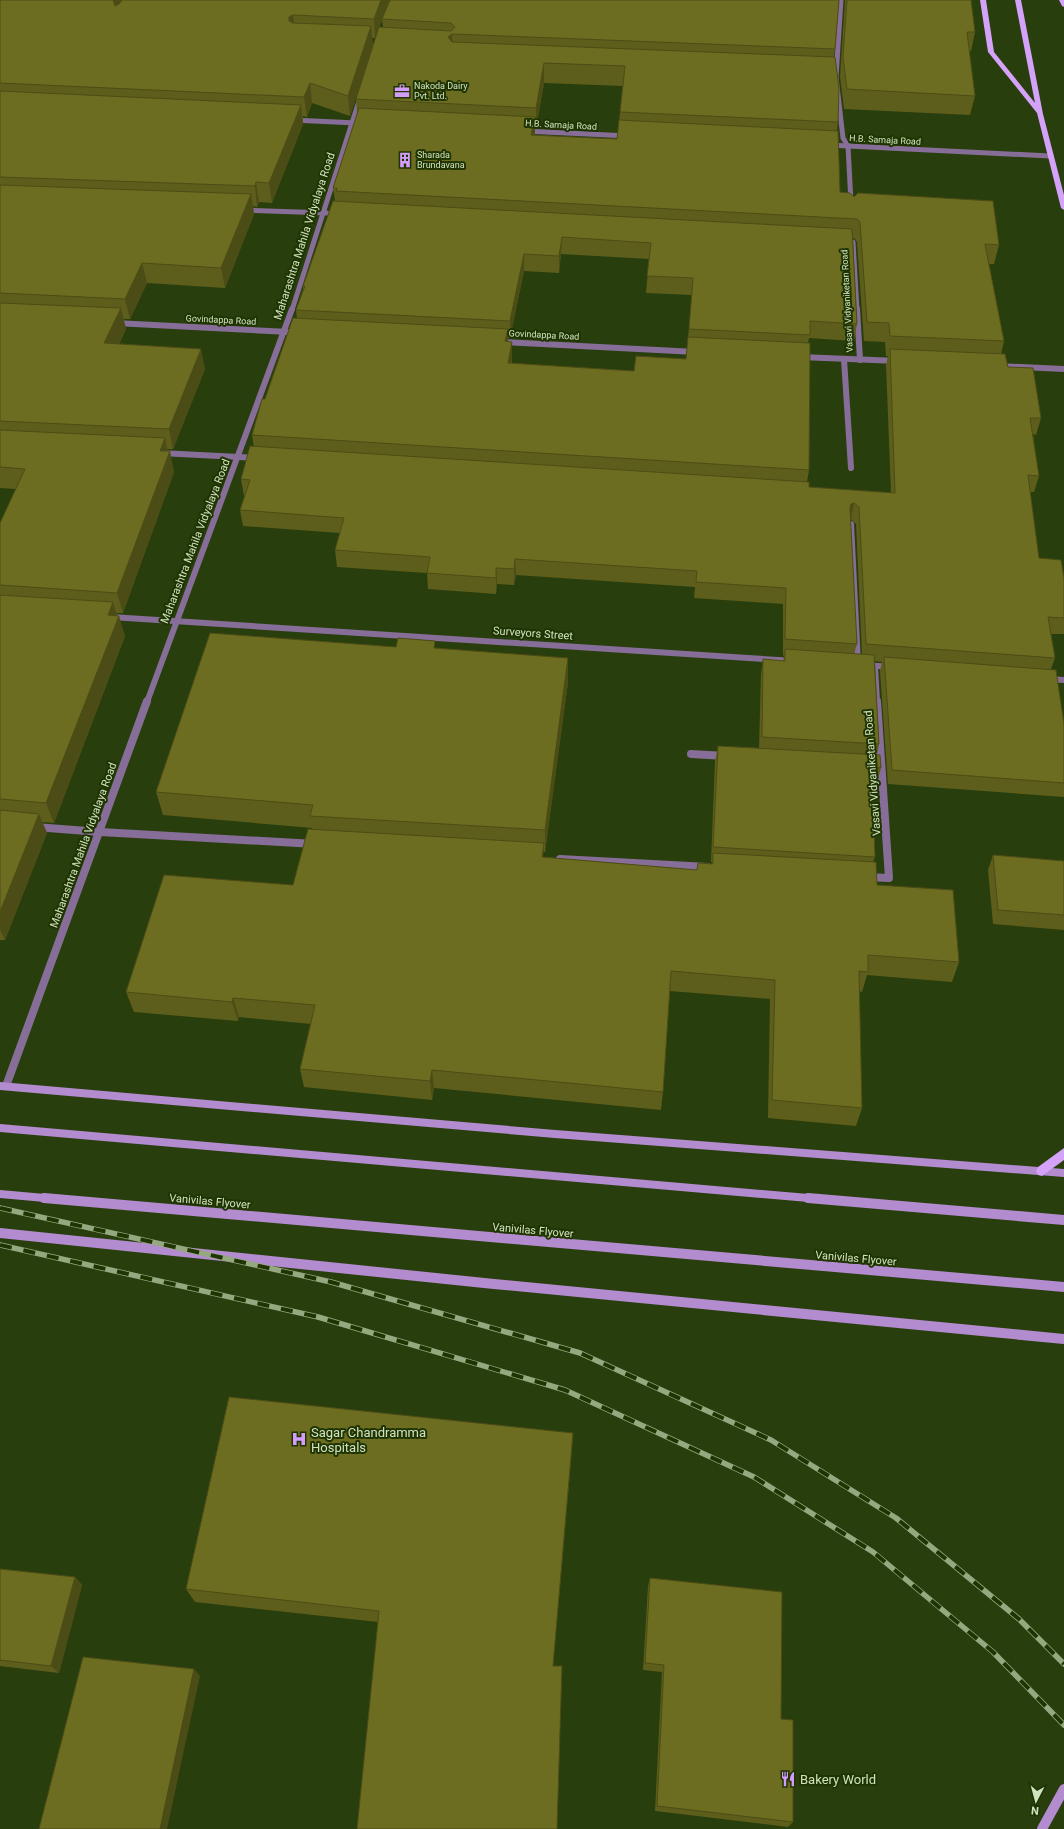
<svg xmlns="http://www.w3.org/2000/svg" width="1064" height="1829" font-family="Roboto,sans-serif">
	<rect width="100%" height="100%" fill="#293e0d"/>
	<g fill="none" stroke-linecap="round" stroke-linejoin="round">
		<path stroke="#866e98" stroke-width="5" d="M848 146 851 203"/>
		<g stroke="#866e98" stroke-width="6">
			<path d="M844 359 851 468"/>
			<path d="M239 457 258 458"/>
			<path d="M875 666 877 702"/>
		</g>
		<g stroke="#866e98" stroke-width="8">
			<path d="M691 754 726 756"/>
			<path d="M100 832 315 844"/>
			<path d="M560 859 708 867"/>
			<path d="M867 877 889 878 877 701"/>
		</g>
		<g stroke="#866e98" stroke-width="5">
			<path d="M841 0 836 77 843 138 848 146"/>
			<path d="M292 120 357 123"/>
			<path d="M524 131 629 136"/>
			<path d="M828 145 1050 156"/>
			<path d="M243 210 327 213"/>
			<path d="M842 241 853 242 857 310"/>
			<path d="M292 310 360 98"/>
		</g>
		<g stroke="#866e98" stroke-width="6">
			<path d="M857 309 860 360"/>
			<path d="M115 323 289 332"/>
			<path d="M502 342 696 352"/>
			<path d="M800 357 898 361"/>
			<path d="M998 366 1064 369"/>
			<path d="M160 453 239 457"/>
			<path d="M851 524 858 664"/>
			<path d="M111 617 794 661"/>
			<path d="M865 665 891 667"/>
			<path d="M1047 679 1064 680"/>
			<path d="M147 702 292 309"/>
		</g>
		<g stroke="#866e98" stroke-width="8">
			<path d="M35 827 100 832"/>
			<path d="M6 1086 147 701"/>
		</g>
		<g stroke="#b28ccf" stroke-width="8">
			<path d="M0 1086 555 1134 1064 1173"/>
			<path d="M0 1128 820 1199"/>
			<path d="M0 1194 56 1199"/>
		</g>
		<g stroke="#b28ccf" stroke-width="10">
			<path d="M44 1198 1064 1287"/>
			<path d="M808 1198 1064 1220"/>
			<path d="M0 1233 494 1284 1064 1339"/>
			<path d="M1042 1829 1064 1789"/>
		</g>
		<g fill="#d4a2f9" fill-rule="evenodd">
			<path d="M980 0H986L994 52 1035 103 1015 0H1021L1043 114 1064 195V210L1061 208 1037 113 988 52Z"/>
			<path d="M1059 0H1064V7L1062 6Z"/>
			<path d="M1064 1148V1160L1042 1176 1038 1175 1036 1171 1038 1167Z"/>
		</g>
		<g stroke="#95a880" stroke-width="5.5">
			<g id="rail">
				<path d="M0 1208 331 1282 580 1353 771 1440 896 1518 1019 1619 1064 1664"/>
				<path d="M0 1245 318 1317 565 1390 754 1477 873 1552 993 1652 1064 1725"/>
			</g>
		</g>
		<use href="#rail" stroke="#1f3401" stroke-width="4" stroke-dasharray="12" stroke-linecap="butt"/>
	</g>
	<g fill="#5d5e1c" fill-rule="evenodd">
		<path d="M0 0H839L835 49 834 57 838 122 837 131 840 192 999 245 994 264H989L1004 341 1001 354 1008 367 1041 418 1036 435 1033 434 1039 476 1034 492H1030L1039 558 1064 578V634H1051L1055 658 1051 669 1064 724V797L888 784 880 671 882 662 875 661 879 744 877 755 881 768 877 783 873 782 875 857 873 862 877 885 959 962 952 982 867 975 862 992 859 991 862 1108 856 1126 768 1118 770 999 670 991 663 1092 661 1110 434 1088 432 1100 304 1087 300 1069 311 1024 239 1017 238 1021 134 1012 126 992 293 885 312 830V828L163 815 156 792 396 647 436 648 568 682 545 852H543V857L697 870 698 863 712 864V862H711L715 761 718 746 759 748 761 675 763 659 783 661 784 656 783 655V604L694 598 695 587 516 575 514 585 497 584 496 594 428 589 427 573 337 567 335 550 340 533 243 526 240 510 245 496H244L241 479 254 447 252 435 265 399 297 319 296 310 303 289V286L335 201 333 188 357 114 356 99 379 27 375 38H372L373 46 350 116 312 103 307 117 303 116V124L272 203 259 202 257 207 253 206 254 214 225 288 147 283 130 319H123L126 329 119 344 205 369 173 449H167L174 472 123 613H116L125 636 54 823 42 822 47 833 5 940H0V523L16 489 0 488ZM382 19 383 27H379L382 21ZM544 83 623 86 617 139 535 135V127L536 128ZM853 238H854L857 242 864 341 885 342 886 356H888L886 365 891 493 809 487 807 482 809 470 808 343 809 338 854 341 857 324ZM561 254 649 259 646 293 692 295 686 359 634 371 512 363V360L508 341V338H510L524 271 559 273ZM851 519 856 524 862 654H854L857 644 850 520Z"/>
		<path d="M845 0H971L975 32 971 51H969L975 96 970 115 844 109 840 77Z"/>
		<path d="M993 855 1064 861V930L993 924 988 870Z"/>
		<path d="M572 1449 553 1666 557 1829 378 1622 195 1602 186 1589Z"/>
		<path d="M0 1569 75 1577 82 1585 59 1673 0 1666Z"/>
		<path d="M650 1578 781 1719 793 1822 788 1827 655 1811 662 1672 643 1670 648 1586Z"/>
	</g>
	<g fill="#4c4c16">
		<path d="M113 0H128L117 19Z"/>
		<path d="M381 0H390L375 38 374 19Z"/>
		<path d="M293 15 295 34 291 36 289 17Z"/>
		<path d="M371 26 373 46 350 116 348 96Z"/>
		<path d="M452 34 453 53 448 37Z"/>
		<path d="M544 63V83L536 128V108Z"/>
		<path d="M310 83 312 103 307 117 304 97Z"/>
		<path d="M301 105 303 124 272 203 269 183Z"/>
		<path d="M535 117V135H531Z"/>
		<path d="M256 182 259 202 257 207 255 186Z"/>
		<path d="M251 194 254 214 225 288 221 268Z"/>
		<path d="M562 237 561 254 559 273V256Z"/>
		<path d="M524 254V271L510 338V321Z"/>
		<path d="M142 263 147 283 130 319 125 299Z"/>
		<path d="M121 308 126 329 109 363 104 343Z"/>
		<path d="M508 329V347L505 341Z"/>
		<path d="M512 342V360L508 381V363Z"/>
		<path d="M201 349 205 369 173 449 169 429Z"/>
		<path d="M165 438 168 454 170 451 174 472 123 613 117 593 160 451Z"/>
		<path d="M854 503 851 519 848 520 850 508 851 504Z"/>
		<path d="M515 559 516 575 514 585V569Z"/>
		<path d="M496 568 497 584 496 594Z"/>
		<path d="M113 602 118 619 119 616 125 636 54 823 46 803Z"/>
		<path d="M568 658V682L545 852V830Z"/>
		<path d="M39 814 47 833 5 940 0 929V912Z"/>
		<path d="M544 843 543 863 542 857Z"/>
		<path d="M233 998 239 1017 238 1021 232 1002Z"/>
		<path d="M432 1070 434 1088 432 1100 430 1081Z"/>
		<path d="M573 1433 572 1449 552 1677 553 1666Z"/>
		<path d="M75 1577 82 1585 59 1673 51 1666Z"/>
		<path d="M194 1669 200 1676 167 1829H160Z"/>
	</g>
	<g fill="#6c6d20" stroke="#4c4c16">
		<path d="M0 0H113L115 6 119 4 122 0H381L374 19 293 15 289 17V21L293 23 371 26 348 96 310 83 304 97 0 83Z"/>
		<path d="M390 0H839L835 49 452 34 448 37 452 42 835 57 839 88 838 122 620 112 625 66 544 63 536 108 356 99 379 27 451 31 455 27 451 23 382 19Z"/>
		<path d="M847 0H971L975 32H967L975 96 847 89 843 57Z"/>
		<path d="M0 91 301 105 269 183 256 182 255 186 0 177Z"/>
		<path d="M359 108 535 117 531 135 617 139 619 120 838 131 840 192 850 193 854 197 858 193 993 201 999 245 985 244 1004 341 890 336 889 323 867 322 860 222 857 219 336 191 337 188H333Z"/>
		<path d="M0 185 251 194 221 268 142 263 125 299 0 293Z"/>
		<path d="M333 201 852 229 857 324 810 321V335L689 329 693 278 647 276 651 243 562 237 559 256 524 254 510 321 296 310 305 286H303Z"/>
		<path d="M0 303 121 308 104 343 201 349 169 429 0 421Z"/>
		<path d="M293 318 508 329 505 341 512 342 508 363 634 371 636 356 686 359 688 337 810 343 809 470 252 435 262 399H265Z"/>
		<path d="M890 349 1005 354 1008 367 1033 368 1041 418H1030L1039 476 1028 475 1039 558 1061 560 1064 578V618L1048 617 1055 658 866 644 859 507 854 503 851 504 850 508 857 644 785 639 786 588 696 582 697 571 515 559 514 569 496 568V578L427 573 430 557 335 550 344 518 240 510 250 480 241 479 250 446 809 482V487L895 493Z"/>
		<path d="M0 430 165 438 160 451H170L117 593 0 585V523L25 469 0 467Z"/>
		<path d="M0 595 113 602 108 615 119 616 46 803 0 799Z"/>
		<path d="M210 633 396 647 398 638 435 641 434 648 568 658 545 830 310 816 313 805 156 792Z"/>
		<path d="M785 649 874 655 879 744 762 737 763 659 785 661Z"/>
		<path d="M884 657 1056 670 1064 724V783L892 770Z"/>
		<path d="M718 746 880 755 881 768 872 767 875 857 713 847Z"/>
		<path d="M0 810 39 814 0 912Z"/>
		<path d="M308 829 544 843 542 857 697 870 698 863 713 864V853L876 862 877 885 953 890 959 962 868 955V972L859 971 862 1108 772 1100 775 980 671 971 663 1092 432 1070 430 1081 300 1069 315 1005 233 998 232 1002 126 992 164 875 293 885Z"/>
		<path d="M993 855 1064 861V915L998 910Z"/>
		<path d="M229 1397 573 1433 553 1666H562L557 1829H357L379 1611 186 1589Z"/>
		<path d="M0 1569 75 1577 51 1666 0 1660Z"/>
		<path d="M650 1578 782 1592 781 1719 793 1720V1822L657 1806 664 1665 645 1663Z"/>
		<path d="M83 1657 194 1669 160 1829H39Z"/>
	</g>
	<defs>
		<g id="office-bare" transform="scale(1.2)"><path d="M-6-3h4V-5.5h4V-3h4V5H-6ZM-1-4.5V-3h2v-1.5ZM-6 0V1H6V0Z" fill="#d49cfc" stroke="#1f3401" stroke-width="2.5" paint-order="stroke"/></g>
		<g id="building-bare" transform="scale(1.2)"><path d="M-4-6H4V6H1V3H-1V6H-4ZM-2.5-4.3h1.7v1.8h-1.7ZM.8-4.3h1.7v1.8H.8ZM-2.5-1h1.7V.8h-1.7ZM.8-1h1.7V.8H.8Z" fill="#d49cfc" stroke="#1f3401" stroke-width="2.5" paint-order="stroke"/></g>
		<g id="hospital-bare" transform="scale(1.2)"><path d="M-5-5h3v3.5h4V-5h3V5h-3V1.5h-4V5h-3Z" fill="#d49cfc" stroke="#1f3401" stroke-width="2.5" paint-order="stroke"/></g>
		<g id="restaurant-bare" transform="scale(1.2)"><path d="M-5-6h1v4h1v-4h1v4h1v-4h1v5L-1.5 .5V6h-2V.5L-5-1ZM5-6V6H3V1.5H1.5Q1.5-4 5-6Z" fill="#d49cfc" stroke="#1f3401" stroke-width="2.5" paint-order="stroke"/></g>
	</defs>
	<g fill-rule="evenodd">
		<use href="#office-bare" x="402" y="91"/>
		<use href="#building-bare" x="405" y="160"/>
		<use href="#hospital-bare" x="299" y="1439"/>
		<use href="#restaurant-bare" x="788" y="1779"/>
	</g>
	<g text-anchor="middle" stroke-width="4" stroke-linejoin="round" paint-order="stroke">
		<g font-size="9" fill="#d0e2c0" stroke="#1f3401" text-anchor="start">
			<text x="414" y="89">Nakoda Dairy<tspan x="414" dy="10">Pvt. Ltd.</tspan></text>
			<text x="417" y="158">Sharada<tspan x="417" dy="10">Brundavana</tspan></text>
		</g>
		<g font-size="9" fill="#d0e2c0" stroke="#1f3401">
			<text transform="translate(561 125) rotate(3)" y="3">H.B. Samaja Road</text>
			<text transform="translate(885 140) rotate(3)" y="3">H.B. Samaja Road</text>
			<text transform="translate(847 301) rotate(-93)" y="3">Vasavi Vidyaniketan Road</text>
			<text transform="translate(221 320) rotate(3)" y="3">Govindappa Road</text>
			<text transform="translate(544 335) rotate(3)" y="3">Govindappa Road</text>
		</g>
		<g font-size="11" fill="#d0e2c0" stroke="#1f3401">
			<text transform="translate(304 236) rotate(-72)" y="4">Maharashtra Mahila Vidyalaya Road</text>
			<text transform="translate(195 541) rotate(-69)" y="4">Maharashtra Mahila Vidyalaya Road</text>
			<text transform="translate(533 633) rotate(4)" y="4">Surveyors Street</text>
			<text transform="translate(872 773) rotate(-94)" y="4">Vasavi Vidyaniketan Road</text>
			<text transform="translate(83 845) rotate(-70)" y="4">Maharashtra Mahila Vidyalaya Road</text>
			<text transform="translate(210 1201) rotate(5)" y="4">Vanivilas Flyover</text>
			<text transform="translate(533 1230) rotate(5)" y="4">Vanivilas Flyover</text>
			<text transform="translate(856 1258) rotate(5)" y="4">Vanivilas Flyover</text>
		</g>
		<g font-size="13" fill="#d0e2c0" stroke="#1f3401" text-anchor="start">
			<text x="311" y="1437">Sagar Chandramma<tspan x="311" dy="15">Hospitals</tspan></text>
			<text x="800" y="1784">Bakery World</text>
		</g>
	</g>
	<g transform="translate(1036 1801) rotate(186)" stroke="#1f3401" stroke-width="3" paint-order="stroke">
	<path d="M0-3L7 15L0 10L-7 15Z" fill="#d0e2c0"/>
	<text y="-6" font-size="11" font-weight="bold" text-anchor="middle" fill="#d0e2c0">N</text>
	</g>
</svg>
